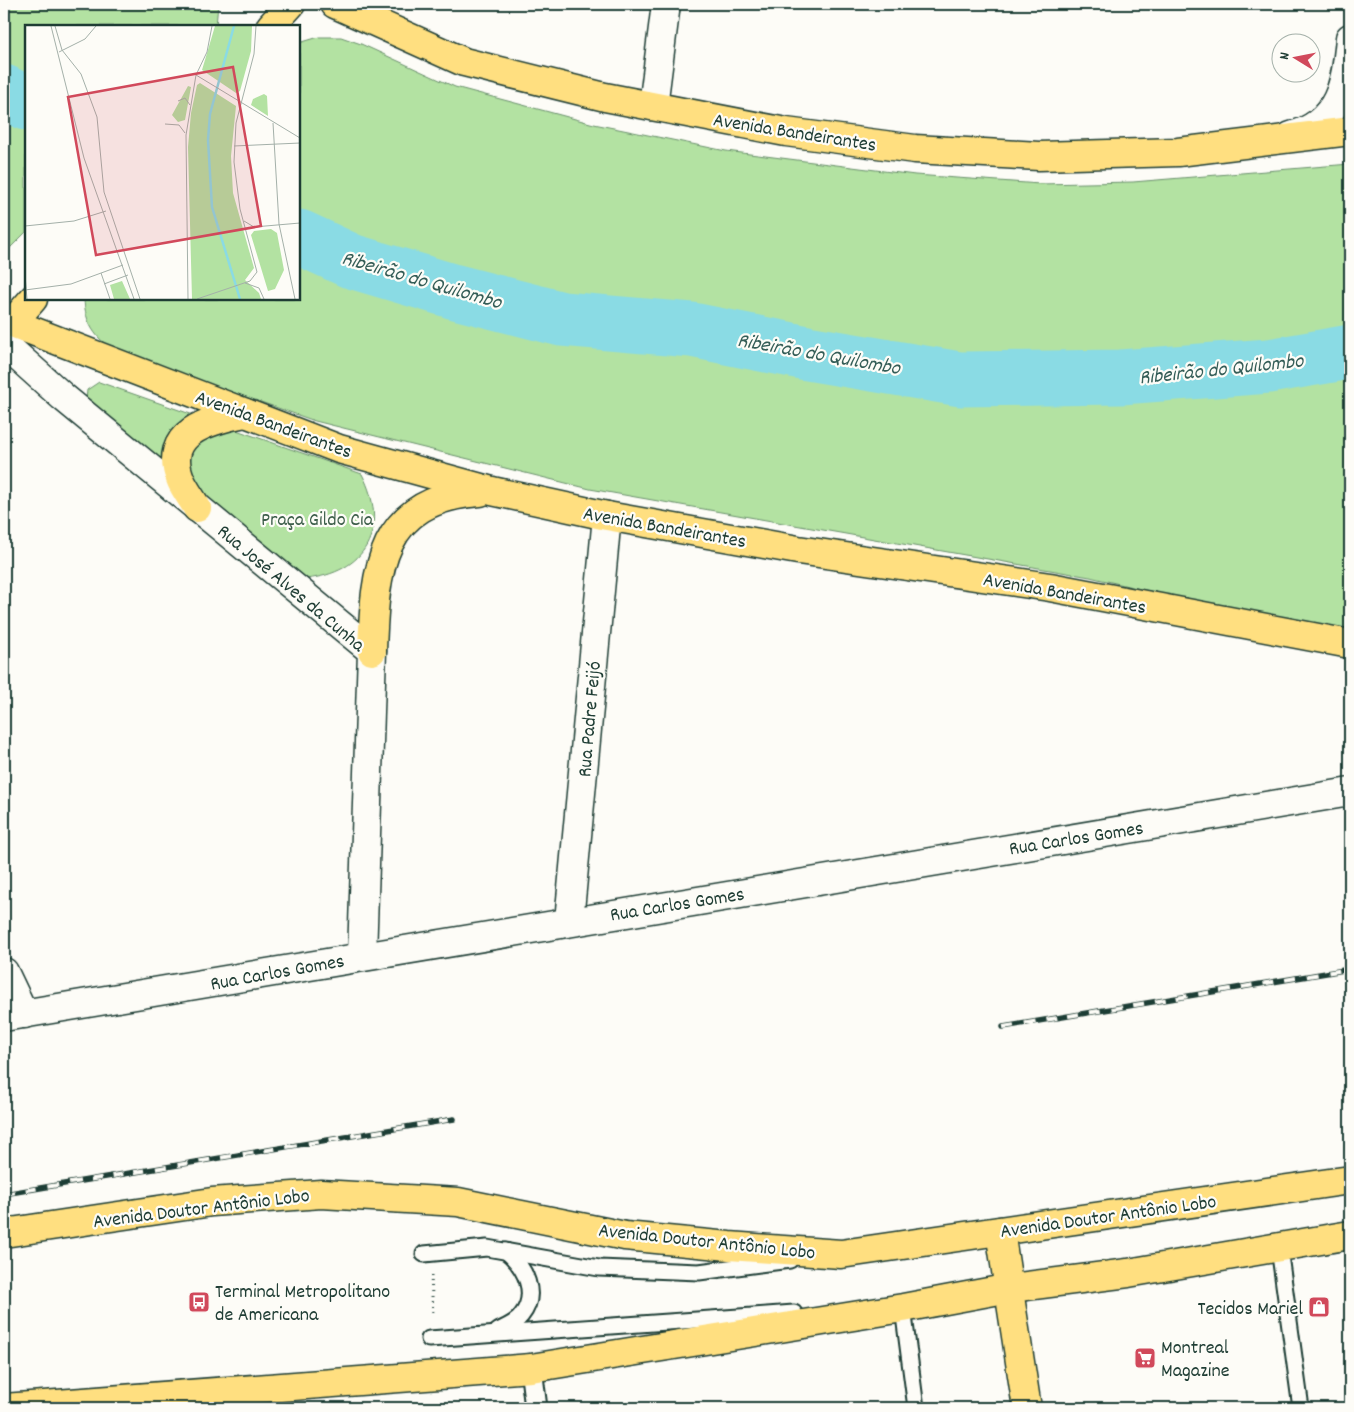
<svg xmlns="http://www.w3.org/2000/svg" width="1354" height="1412" font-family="Dekko,sans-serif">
	<rect width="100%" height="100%" fill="#fdfcf7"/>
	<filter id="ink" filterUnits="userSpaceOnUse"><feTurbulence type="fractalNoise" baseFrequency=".02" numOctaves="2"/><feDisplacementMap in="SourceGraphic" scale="10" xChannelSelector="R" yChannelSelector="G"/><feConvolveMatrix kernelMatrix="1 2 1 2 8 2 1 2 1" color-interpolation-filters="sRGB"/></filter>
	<g filter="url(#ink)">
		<g fill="#b3e2a2" stroke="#69906b">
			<path d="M4 4H218L216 26H26V232L4 254Z"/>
			<path d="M319 37H341L361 44 455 87 594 124 726 151 915 175 1040 184 1133 182 1350 164V634L1293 625 1090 577 590 489 315 421 115 351C95 338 85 323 84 299H299V43Z"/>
			<path d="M99 382 362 474C390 529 366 573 305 579L86 400 87 390Z"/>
		</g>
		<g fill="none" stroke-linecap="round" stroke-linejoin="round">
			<g stroke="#8adbe4" stroke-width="55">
				<path d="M4 92 26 103"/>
				<path d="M299 237 351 261 452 291 562 319 692 330 807 353 960 379 1121 377 1269 366 1350 352"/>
			</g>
			<g stroke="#1f3d34" stroke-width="19">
				<g id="service">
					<path d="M1279 1248 1301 1408"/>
					<path d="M424 1254 487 1248 599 1268 699 1272 790 1260"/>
					<path d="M903 1308 916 1408"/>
					<path d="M498 1331C506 1327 516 1323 521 1316 539 1294 525 1267 506 1251"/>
					<path d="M429 1339 794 1313"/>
				</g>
			</g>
			<g stroke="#1f3d34" stroke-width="25">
				<path id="pedestrian" d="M531 1368 536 1408"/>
			</g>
			<g stroke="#1f3d34" stroke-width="31">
				<g id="minor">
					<path d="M4 344 63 397 372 651 362 956"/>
					<path d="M569 921 607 516"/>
					<path d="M4 972 24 1014"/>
					<path d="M4 1017 1350 792"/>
				</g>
			</g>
			<g stroke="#1f3d34" stroke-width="31">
				<g id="secondary">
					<path d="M653 106 666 4"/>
					<path d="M1291 136C1340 123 1346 83 1350 38"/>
				</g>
			</g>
			<g stroke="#1f3d34" stroke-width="31">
				<g id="primary">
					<path d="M335 4 464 62 605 97 786 132 915 149 1039 156 1178 152 1350 131"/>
					<path d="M271 26 291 4"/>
					<path d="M4 318 12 323 339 449 492 491 607 516 798 550 1050 587 1350 644"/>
					<path d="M12 323 33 299"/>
					<path d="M197 508C192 499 185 490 181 481 160 432 210 420 245 413"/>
					<path d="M372 651C375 569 379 499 480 492"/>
					<path d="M1000 1231 1027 1408"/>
					<path d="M4 1233 212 1202 321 1194 458 1202 625 1236 729 1246 841 1254 1350 1180"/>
					<path d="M4 1408 531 1368 903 1308 1010 1288 1128 1273 1350 1235"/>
				</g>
			</g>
			<g stroke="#1f3d34" stroke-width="3" stroke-dasharray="1 4" stroke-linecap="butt">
				<path d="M431 1276 433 1315"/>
				<path d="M4 1358 5 1379"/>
			</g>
			<use href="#service" stroke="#fdfcf7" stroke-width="15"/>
			<use href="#pedestrian" stroke="#fdfcf7" stroke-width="21"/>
			<use href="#minor" stroke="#fdfcf7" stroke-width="28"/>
			<use href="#secondary" stroke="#fdfcf7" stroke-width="28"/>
			<use href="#primary" stroke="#ffdf80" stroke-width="28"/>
			<g stroke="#1f3d34" stroke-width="5.5">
				<g id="rail">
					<path d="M1003 1027 1350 969"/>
					<path d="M4 1194 454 1119"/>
				</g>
			</g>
			<use href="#rail" stroke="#fdfcf7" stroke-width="4" stroke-dasharray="11" stroke-linecap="butt"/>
		</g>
	</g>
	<defs>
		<g id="bus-square" transform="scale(1.125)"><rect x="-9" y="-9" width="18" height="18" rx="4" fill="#d1495b" stroke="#fdfcf7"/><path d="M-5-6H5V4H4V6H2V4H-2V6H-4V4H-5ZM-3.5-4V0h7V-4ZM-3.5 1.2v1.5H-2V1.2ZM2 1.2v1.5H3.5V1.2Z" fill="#fff"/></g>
		<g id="shop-square" transform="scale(1.125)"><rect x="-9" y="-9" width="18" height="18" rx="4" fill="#d1495b" stroke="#fdfcf7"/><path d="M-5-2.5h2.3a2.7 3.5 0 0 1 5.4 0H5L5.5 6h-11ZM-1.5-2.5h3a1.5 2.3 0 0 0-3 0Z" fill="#fff"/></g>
		<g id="supermarket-square" transform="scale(1.125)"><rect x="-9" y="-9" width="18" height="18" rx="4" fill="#d1495b" stroke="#fdfcf7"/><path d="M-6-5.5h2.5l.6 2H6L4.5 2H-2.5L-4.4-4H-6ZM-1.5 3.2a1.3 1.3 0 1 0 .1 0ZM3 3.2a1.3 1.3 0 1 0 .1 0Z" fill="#fff"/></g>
	</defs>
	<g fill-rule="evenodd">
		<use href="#bus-square" x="199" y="1302"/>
		<use href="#shop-square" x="1319" y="1307"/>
		<use href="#supermarket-square" x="1145" y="1358"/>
	</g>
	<g text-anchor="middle" stroke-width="4.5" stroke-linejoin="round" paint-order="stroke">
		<g font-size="20" fill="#1f3d34" stroke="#fdfcf7">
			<text transform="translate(795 131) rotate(9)" y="7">Avenida Bandeirantes</text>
			<text transform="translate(274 423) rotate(20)" y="7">Avenida Bandeirantes</text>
			<text transform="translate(665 526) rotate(10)" y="7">Avenida Bandeirantes</text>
			<text transform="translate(292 587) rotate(40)" y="7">Rua José Alves da Cunha</text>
			<text transform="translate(1065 592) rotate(10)" y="7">Avenida Bandeirantes</text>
			<text transform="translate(588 719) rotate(-85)" y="7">Rua Padre Feijó</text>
			<text transform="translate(1076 837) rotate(-9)" y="7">Rua Carlos Gomes</text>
			<text transform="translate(677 903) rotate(-9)" y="7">Rua Carlos Gomes</text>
			<text transform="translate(277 971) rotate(-10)" y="7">Rua Carlos Gomes</text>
			<text transform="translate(201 1207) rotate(-7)" y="7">Avenida Doutor Antônio Lobo</text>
			<text transform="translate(1108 1215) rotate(-8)" y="7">Avenida Doutor Antônio Lobo</text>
			<text transform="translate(707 1240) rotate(6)" y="7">Avenida Doutor Antônio Lobo</text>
		</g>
		<g font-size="20" fill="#3d5e4a" stroke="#fdfcf7">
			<text x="317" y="525">Praça Gildo Cia</text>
		</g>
		<g font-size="20" fill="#1f3d34" stroke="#fdfcf7" text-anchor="start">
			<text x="215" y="1297">Terminal Metropolitano<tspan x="215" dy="23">de Americana</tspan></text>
			<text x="1303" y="1314" text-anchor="end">Tecidos Mariel</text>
			<text x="1161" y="1353">Montreal<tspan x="1161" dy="23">Magazine</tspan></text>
		</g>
		<g font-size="21" font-style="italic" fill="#345d57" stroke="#fdfcf7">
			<text transform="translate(422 279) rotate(16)" y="7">Ribeirão do Quilombo</text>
			<text transform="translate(819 353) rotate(10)" y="7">Ribeirão do Quilombo</text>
			<text transform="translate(1221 368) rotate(-6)" y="7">Ribeirão do Quilombo</text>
		</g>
	</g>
	<g transform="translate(25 25)">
		<rect width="275" height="275" fill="#fdfcf7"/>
		<path d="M190 1H227L226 26 215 66 211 68 177 45ZM175 58 211 81 206 131 208 168 229 243 220 255 234 268 236 274H167L163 122 166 88 172 60ZM163 61 166 62 160 95 153 97 147 90ZM239 69 242 71 243 91 226 80 228 74ZM246 204 252 208 259 245 250 264 243 266 226 210 229 206ZM97 256 105 274H89L85 260Z" fill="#b3e2a2"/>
		<path fill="none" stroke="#8adbe4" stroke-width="2.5" d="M209 1 185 89 183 115 187 182 215 274"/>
		<path fill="none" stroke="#a4b0a9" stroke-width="1" d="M26 1 59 133 109 274M30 1 37 25 56 49 72 92 79 167 115 274M34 27 60 14 71 1M171 50 275 113M153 76 160 73 165 80M248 98 254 199 270 274M140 99 154 100 160 108M209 121 275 118M219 196 229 202 275 198M0 201 49 196 81 186M76 248 85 274M0 250 2 274M220 258 234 263 239 274M79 259 103 250M0 265 46 259 98 240M163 274 161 110 171 50 182 27 187 1M172 274 225 256 232 247 215 184 209 137 211 98 229 29 231 1"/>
		<path fill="#d1495b" fill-opacity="0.15" stroke="#d1495b" stroke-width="2.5" d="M208 42 236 201 71 230 43 72Z"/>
		<rect width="275" height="275" fill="none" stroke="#1f3d34" stroke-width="2.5"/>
	</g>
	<rect width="1354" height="1412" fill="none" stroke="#fdfcf7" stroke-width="20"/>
	<rect x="10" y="10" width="1334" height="1392" fill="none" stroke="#1f3d34" stroke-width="2" filter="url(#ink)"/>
	<g transform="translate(1296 58) rotate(280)"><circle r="24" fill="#fdfcf7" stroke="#a4b0a9"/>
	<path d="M0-4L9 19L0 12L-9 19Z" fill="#d1495b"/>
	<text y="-8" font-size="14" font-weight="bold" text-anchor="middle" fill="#1f3d34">N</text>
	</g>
</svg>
